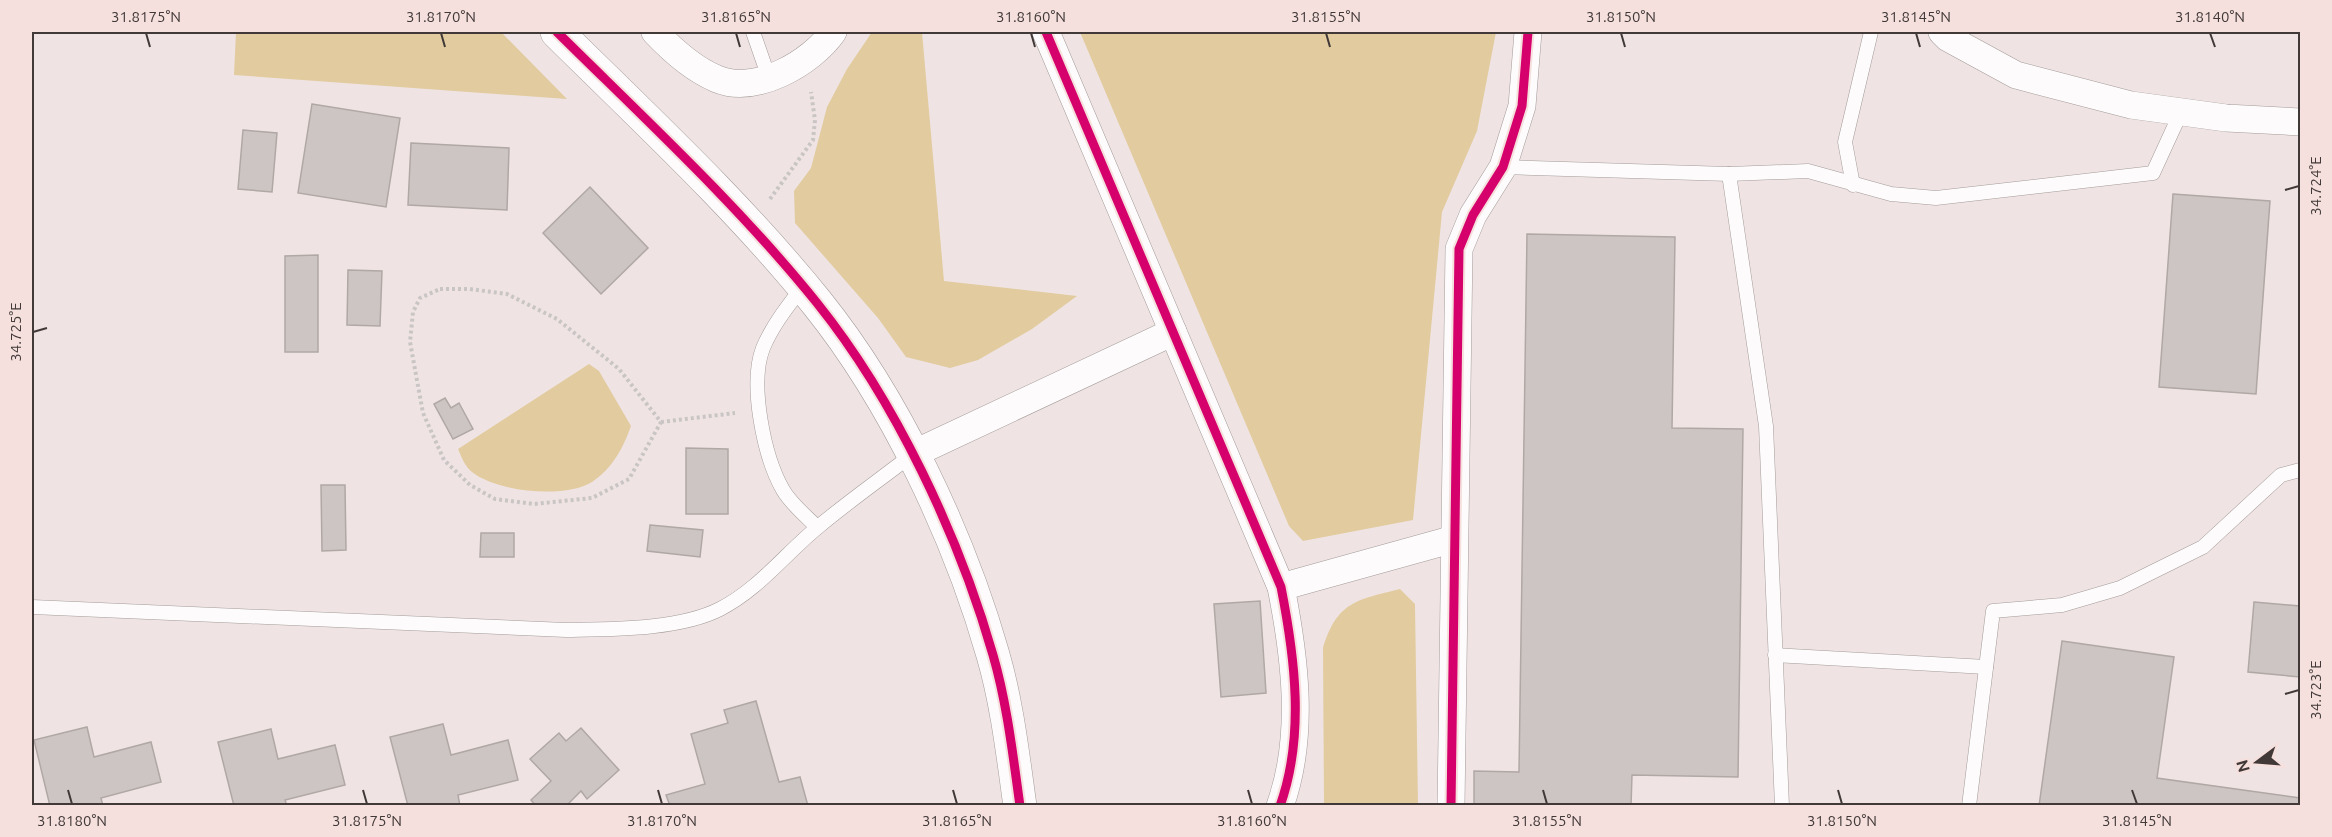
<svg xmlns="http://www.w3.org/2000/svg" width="2332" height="837" font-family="Ubuntu,sans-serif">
	<rect width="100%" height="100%" fill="#efe4e3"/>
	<g fill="#e2cb9f">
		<path d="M236 32H501L567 99 234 75Z"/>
		<path d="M872 32H922L944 281 1077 296 1032 329 978 360 950 368 906 357 878 318 795 223 794 191 811 168 827 107 847 69Z"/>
		<path d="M1080 32H1496L1477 131 1442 212 1413 520 1303 541 1289 526Z"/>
		<path d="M589 364 599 371 631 426C623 448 613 468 592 482 565 499 497 492 472 472 465 467 461 456 458 449Z"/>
		<path d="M1400 589 1415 604 1418 805H1324L1323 648C1337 602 1356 600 1400 589Z"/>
	</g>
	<g fill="#cdc5c3" stroke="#b0a8a5" stroke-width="1.5">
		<path d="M312 104 400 118 386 207 298 193Z"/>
		<path d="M243 130 277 133 272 192 238 189Z"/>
		<path d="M411 143 509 148 507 210 408 205Z"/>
		<path d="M590 187 648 248 601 294 543 233Z"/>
		<path d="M2173 194 2270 201 2256 394 2159 387Z"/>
		<path d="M1527 234 1675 237 1672 428 1743 429 1738 777 1632 775 1631 806H1474V771L1519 772Z"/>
		<path d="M318 255V352H285V256Z"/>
		<path d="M348 270 382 271 380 326 347 325Z"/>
		<path d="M445 398 451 408 459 403 473 429 453 439 434 404Z"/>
		<path d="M686 448 728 449V514H686Z"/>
		<path d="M321 485H345L346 550 322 551Z"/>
		<path d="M650 525 703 530 700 557 647 551Z"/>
		<path d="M481 533H514V557H480Z"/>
		<path d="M1260 601 1266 693 1221 697 1214 604Z"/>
		<path d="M2254 602 2300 606V677L2248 672Z"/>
		<path d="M2062 641 2174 657 2157 778 2300 798V806H2039Z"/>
		<path d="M756 701 779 782 800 777 808 806H670L666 795 705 784 691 734 728 723 724 710Z"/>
		<path d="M443 724 451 755 508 740 518 780 458 795 460 806H408L390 737Z"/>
		<path d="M87 727 94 757 151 742 161 782 101 798 103 806H50L34 740Z"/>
		<path d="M581 728 619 770 587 799 581 791 569 803 571 806H536L531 800 551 781 530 759 559 733 566 741Z"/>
		<path d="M271 729 278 759 335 745 345 785 285 800 287 806H234L218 742Z"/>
	</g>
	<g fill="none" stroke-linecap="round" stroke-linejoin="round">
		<g stroke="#a49b9b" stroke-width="15">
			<g id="lane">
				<path d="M753 32 769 78"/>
				<path d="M1503 167 1729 174 1808 171 1891 194 1936 198 2153 173 2181 112"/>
				<path d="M1729 174 1766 426 1782 806"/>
				<path d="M1853 185 1845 142 1871 32"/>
				<path d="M803 287C788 305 772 326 763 348 749 384 764 457 783 490 791 504 806 516 817 527"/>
				<path d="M32 607 566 630C611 629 679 630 720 609 759 589 785 554 818 527 849 501 882 478 913 454"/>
				<path d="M1775 655 1986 667"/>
				<path d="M1969 806 1993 611 2062 605 2120 588 2203 547 2281 475 2300 470"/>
			</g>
		</g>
		<g stroke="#a49b9b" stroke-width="28">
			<g id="street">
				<path d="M655 32C672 50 693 69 717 79 756 95 811 63 833 32"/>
				<path d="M1046 32 1281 587C1295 658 1305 736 1280 806"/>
				<path d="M1942 32 1948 38 2016 75 2131 105 2226 118 2300 122"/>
				<path d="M913 454 1173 332"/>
				<path d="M1281 587 1454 539"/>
				<path d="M1451 806 1459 249 1473 215 1503 167 1522 106 1528 32"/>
			</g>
		</g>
		<g stroke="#a49b9b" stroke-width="34">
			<path id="secondary" d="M557 32C645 119 739 206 817 303 895 400 959 536 993 655 1007 703 1013 756 1020 806"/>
		</g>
		<g stroke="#c9c5c5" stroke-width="4" stroke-dasharray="3 3" stroke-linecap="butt">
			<path d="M770 199 813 140 815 120 811 92"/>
			<path d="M440 289H470L507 294 557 319 619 369 661 422 629 479 592 498 534 504 495 499 470 485 444 460 423 413 410 342 413 312 420 298Z"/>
			<path d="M661 422 735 413"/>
		</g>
		<use href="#lane" stroke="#fdfbfb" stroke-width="14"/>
		<use href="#street" stroke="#fdfbfb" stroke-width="27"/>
		<use href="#secondary" stroke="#fdfbfb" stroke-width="33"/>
		<g stroke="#f5e0dd" stroke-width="13">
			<g id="cycleway">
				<path d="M557 32C645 119 739 206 817 303 895 400 959 536 993 655 1007 703 1013 756 1020 806"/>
				<path d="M1046 32 1281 587C1295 658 1305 736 1280 806"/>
				<path d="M1451 806 1459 249 1473 215 1503 167 1522 106 1528 32"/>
			</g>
		</g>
		<use href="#cycleway" stroke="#d6006c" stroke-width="9"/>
	</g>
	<path fill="none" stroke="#413938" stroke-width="2" d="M146 33 150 47M441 33 445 47M736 33 740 47M1031 33 1035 47M1326 33 1330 47M1621 33 1625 47M1916 33 1920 47M2210 33 2215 47M2285 190 2299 186M33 332 47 328M2285 694 2299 690M68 790 72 804M363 790 367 804M658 790 662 804M953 790 957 804M1248 790 1252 804M1543 790 1547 804M1838 790 1842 804M2132 790 2137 804"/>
	<rect width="2332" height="837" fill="none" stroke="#f5e0dd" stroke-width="66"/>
	<g transform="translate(2257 762) rotate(254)" stroke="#f5e0dd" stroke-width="4.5" paint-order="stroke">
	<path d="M0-4.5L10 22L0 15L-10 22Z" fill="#413938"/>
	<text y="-9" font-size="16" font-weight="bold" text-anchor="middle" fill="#413938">N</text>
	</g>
	<rect x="33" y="33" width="2266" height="771" fill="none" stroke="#413938" stroke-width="2"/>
	<g font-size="15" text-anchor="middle" fill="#413938">
		<text x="146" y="22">31.8175°N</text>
		<text x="441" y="22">31.8170°N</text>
		<text x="736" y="22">31.8165°N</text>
		<text x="1031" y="22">31.8160°N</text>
		<text x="1326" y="22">31.8155°N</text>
		<text x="1621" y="22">31.8150°N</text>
		<text x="1916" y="22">31.8145°N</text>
		<text x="2210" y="22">31.8140°N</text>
		<text transform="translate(2316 186) rotate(-90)" y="5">34.724°E</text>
		<text transform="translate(16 332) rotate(-90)" y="5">34.725°E</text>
		<text transform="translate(2316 690) rotate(-90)" y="5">34.723°E</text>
		<text x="72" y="826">31.8180°N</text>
		<text x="367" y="826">31.8175°N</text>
		<text x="662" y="826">31.8170°N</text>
		<text x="957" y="826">31.8165°N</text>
		<text x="1252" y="826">31.8160°N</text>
		<text x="1547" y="826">31.8155°N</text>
		<text x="1842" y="826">31.8150°N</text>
		<text x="2137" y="826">31.8145°N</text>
	</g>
</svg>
